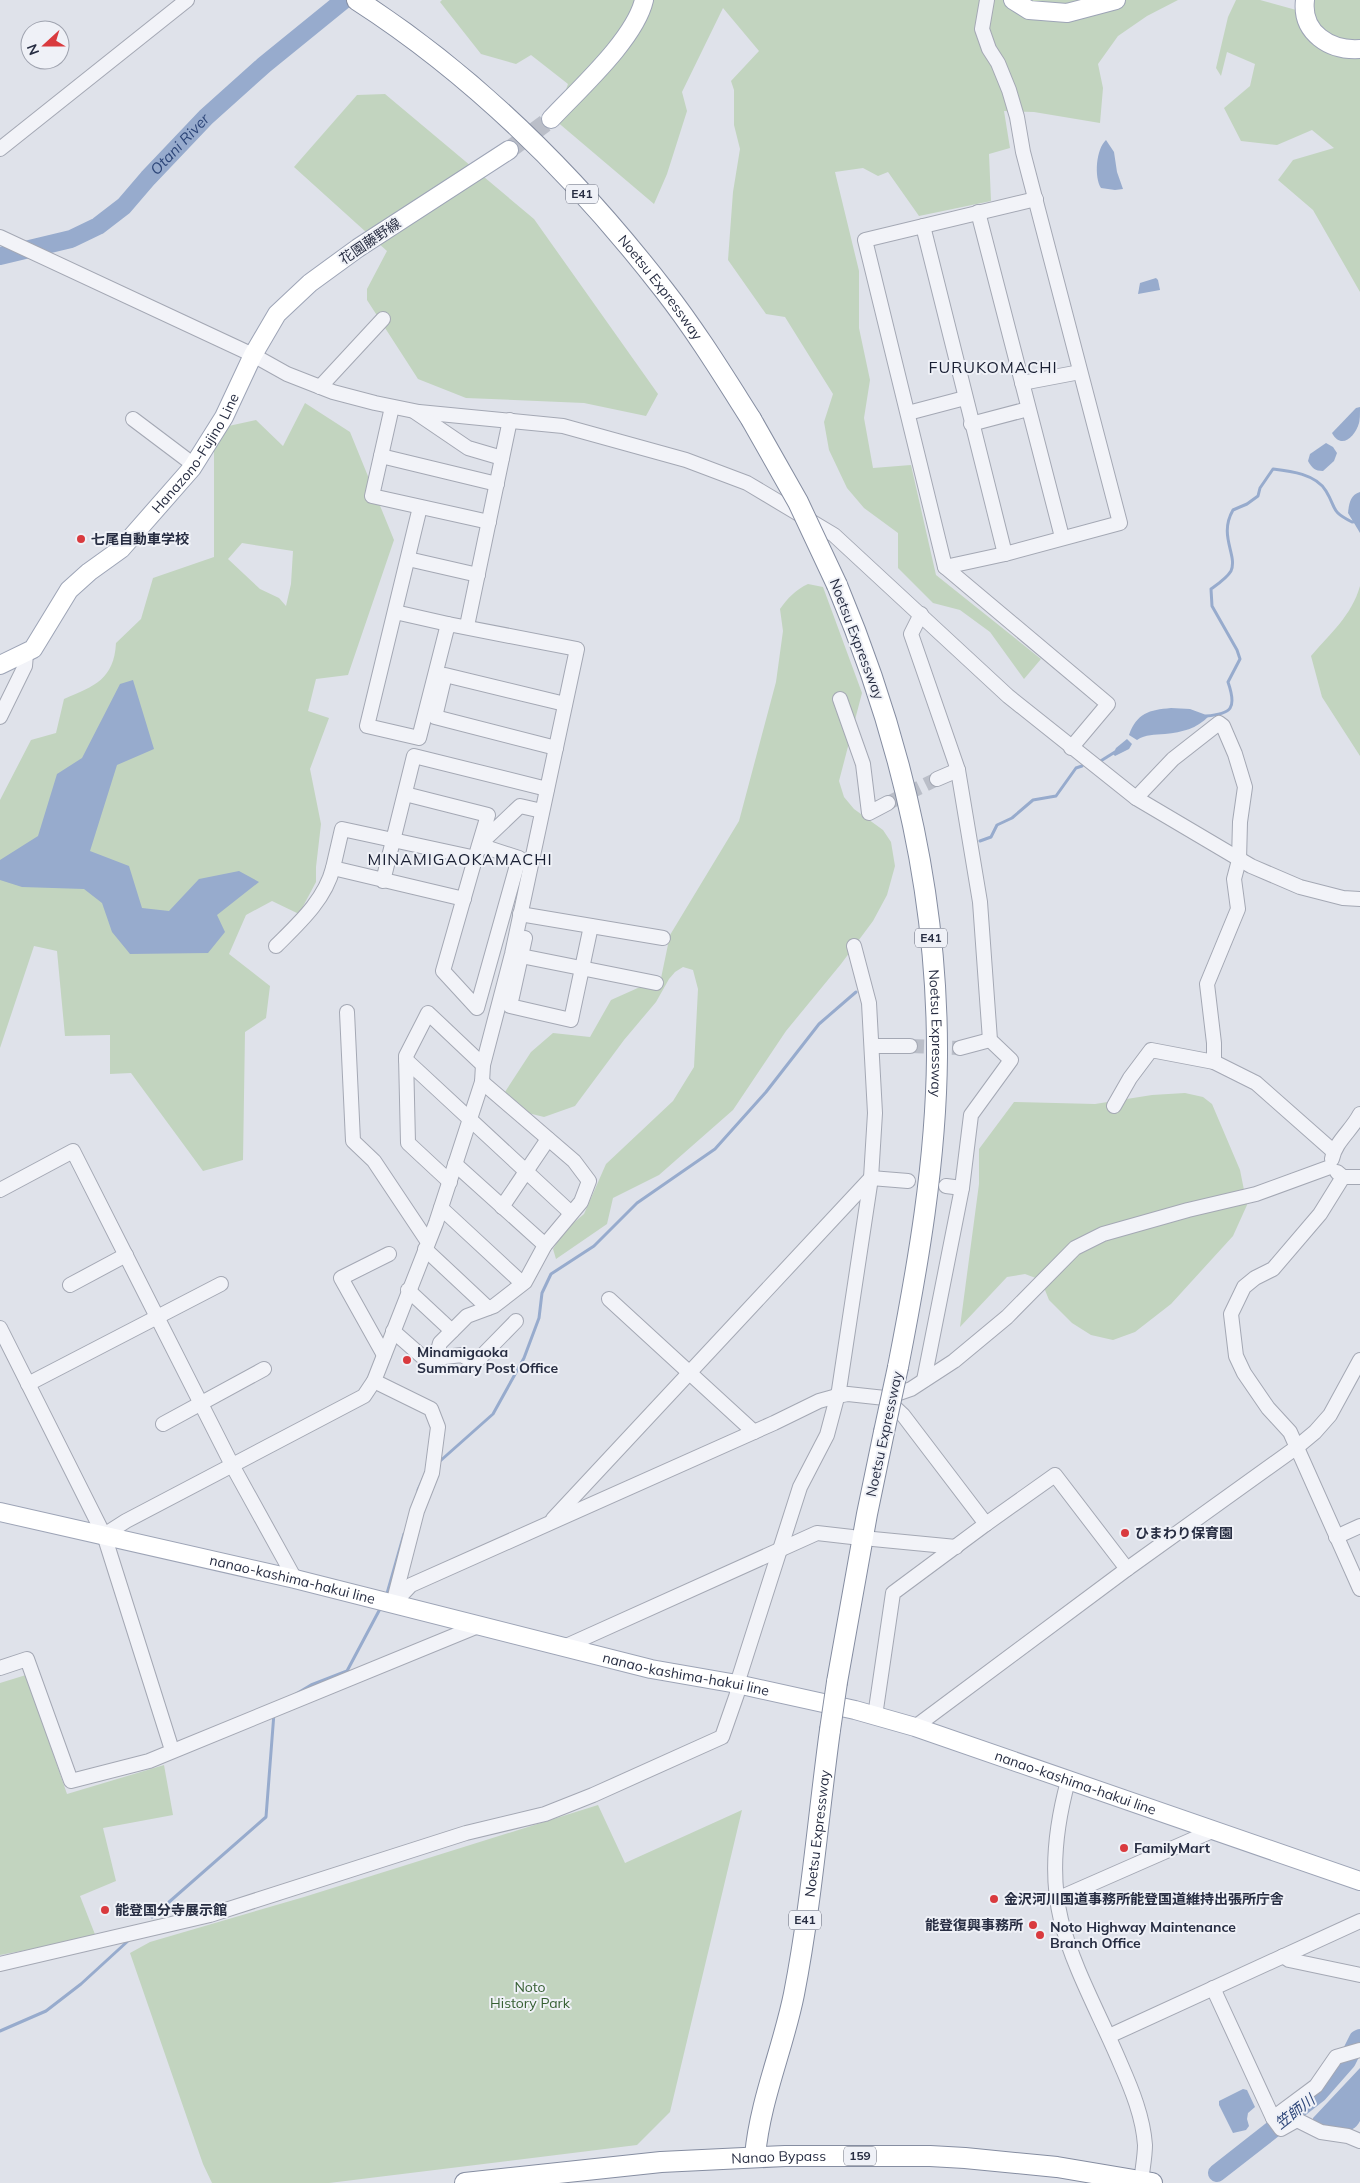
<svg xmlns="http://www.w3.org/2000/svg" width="1360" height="2183" font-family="Mulish,'Noto Sans JP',sans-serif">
	<rect width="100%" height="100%" fill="#dfe2ea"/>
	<g fill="#c2d4bf" fill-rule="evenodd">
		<path d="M442 0H1178L1147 16 1118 36 1098 64 1103 88 1100 123 1034 112 1004 111 1010 148 989 154 991 201 919 216 888 172 878 176 863 168 835 172 859 271V328L870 380 864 418 873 468 911 465 936 575 1041 659 1024 679 990 632 960 610 933 603 898 568V533L864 508 847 488 829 450 824 422 833 394 785 317 766 314 728 260 733 192 740 149 734 125V90L731 81 759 51 723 8 682 92 687 111 667 174 654 204 555 120 568 84 531 55 516 64 481 54 440 2Z"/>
		<path d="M1236 0H1260L1307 13 1309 0H1360V292L1313 210 1278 180 1293 160 1334 148 1312 130 1277 145 1241 141 1224 108 1250 86 1255 64 1227 52 1221 76 1216 68 1228 17Z"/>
		<path d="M385 94 534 219 658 394 646 416 584 403 466 398 418 379 367 300V289L387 251 294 167 357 95Z"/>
		<path d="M305 403 350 432 394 540 348 675 316 679 308 711 329 718 310 769 321 824 316 867V882L299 914 272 901 246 915 229 954 270 986 266 1018 245 1032 243 1160 203 1171 131 1073 110 1074V1035L65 1036 57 951 34 946 0 1048V800L31 740 56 733 64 699C95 686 114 679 116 643L141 619 153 578 214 557V448L224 427 256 420 283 446ZM242 543 293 551 291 584 286 606 279 598 260 589 228 559Z"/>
		<path d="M808 584 823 587 862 693 839 781 844 797 854 809 883 830 891 842 895 866 887 895 873 921 841 964 786 1031 733 1110 659 1175 613 1198 607 1224 556 1259 553 1249 565 1230 584 1214 606 1164 673 1101 694 1067 698 989 693 970 683 967 675 972 669 979 656 1002 624 1040 575 1106 544 1117 512 1109 503 1095 531 1052 553 1033 590 1037 611 1000 640 987 660 983 670 935 739 821 776 682 783 631 780 609C788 598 795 590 808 584Z"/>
		<path d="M1360 586V756L1322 697 1311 656C1330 634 1352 615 1360 586Z"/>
		<path d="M1185 1093 1203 1097 1212 1104 1240 1170 1247 1205 1233 1236 1171 1304 1135 1332 1113 1340 1091 1335 1072 1323 1049 1300 1041 1280 1025 1274 1007 1277 960 1327 979 1184V1149L1014 1102 1095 1104 1152 1095Z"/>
		<path d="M26 1675 67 1794 164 1765 173 1815 103 1828 116 1881 80 1896 96 1937 0 1955V1683Z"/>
		<path d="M598 1805 625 1863 742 1810 670 2112 637 2145 329 2183H212L203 2164 130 1953 150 1942 304 1897Z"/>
	</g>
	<g fill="#97abcd">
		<path d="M1106 140 1114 152 1117 172 1123 189 1115 190 1101 188C1094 177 1096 149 1106 140Z"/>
		<path d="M1156 278 1158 280 1160 290 1138 294 1140 283Z"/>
		<path d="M1360 407C1360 412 1360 419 1359 423 1355 437 1341 450 1332 433L1356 408Z"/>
		<path d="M1326 443 1333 447 1337 453 1334 461 1323 471C1315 471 1312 468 1308 461L1310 454Z"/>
		<path d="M1360 492V533L1348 513C1349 504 1350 495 1360 492Z"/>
		<path d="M133 680 154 749 117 765 90 851 129 866 142 908 169 911 199 879 239 871 259 882 217 915 225 932 208 953 130 954 112 932 102 903 84 889 22 887 0 880V860L38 836 57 774 82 758 120 684Z"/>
		<path d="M1171 708 1190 709 1209 716C1196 729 1183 732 1165 734 1154 735 1146 734 1137 740L1129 735C1137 713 1149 710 1171 708Z"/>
		<path d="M1127 739 1132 744 1129 749 1115 756 1113 754 1116 748Z"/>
		<path d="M1360 2068V2121C1350 2140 1329 2128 1313 2123V2118Z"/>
		<path d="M1243 2089 1247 2090 1255 2107 1248 2113 1247 2119 1249 2126 1246 2130 1233 2133 1219 2105V2101Z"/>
	</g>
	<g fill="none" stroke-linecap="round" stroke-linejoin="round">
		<g stroke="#97abcd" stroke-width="3">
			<path d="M1206 716C1232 714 1237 708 1228 682L1240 659 1237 650 1212 606 1211 589C1218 584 1227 578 1231 571 1238 555 1218 536 1233 510L1247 504 1258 496 1260 488 1273 469C1290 471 1316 474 1326 491 1337 509 1330 511 1352 522L1360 521"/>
			<path d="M1099 762 1115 752"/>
			<path d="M980 841 991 837 997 825 1012 818 1033 800 1056 796 1076 768 1082 766"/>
			<path d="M439 1462 493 1414 524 1358 539 1318 542 1293 551 1274 594 1246 637 1203 715 1149 766 1092 819 1024 856 992"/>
			<path d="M418 1490 425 1475"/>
			<path d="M386 1597 404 1534"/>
			<path d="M296 1694 311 1685 347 1671 381 1607"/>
			<path d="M152 1917 266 1817 274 1713"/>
			<path d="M0 2031 46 2011 81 1984 129 1940"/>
		</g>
		<g stroke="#97abcd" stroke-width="18">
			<path id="s1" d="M0 256 71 239 98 226 124 206 148 178 206 117 264 65 344 0"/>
			<path d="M1217 2173 1318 2094 1347 2061 1358 2039 1360 2038"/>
		</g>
		<g stroke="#babec8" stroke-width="14" stroke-dasharray="14 7" stroke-linecap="butt">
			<path d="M888 803 937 779"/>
			<path d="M910 1046 960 1048"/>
		</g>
		<path stroke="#babec8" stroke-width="18" stroke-dasharray="18 9" stroke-linecap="butt" d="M509 150 551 119"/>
		<g stroke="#a4a8b4" stroke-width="16">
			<g id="minor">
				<path d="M0 149 187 0"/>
				<path d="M1036 199 865 240 945 567 1108 704 1071 748"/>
				<path d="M978 212 1062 537"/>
				<path d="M923 226 1005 554"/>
				<path d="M0 237 253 355 287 374 333 392 375 403 419 412 563 426 686 460 747 483 834 535 1008 696 1136 798 1251 866 1300 887 1343 898 1360 899"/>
				<path d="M1022 383 1080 372"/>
				<path d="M320 387 383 319"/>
				<path d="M392 407 372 496 489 522"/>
				<path d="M415 412 468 448 502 458"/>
				<path d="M908 413 965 398"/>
				<path d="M133 419 194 465"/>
				<path d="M971 424 1028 409"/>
				<path d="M381 456 497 484"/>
				<path d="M408 559 478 575"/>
				<path d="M945 567 1005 554 1120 523 1023 152 1017 117 1009 90 998 63 989 49 982 29 987 0"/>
				<path d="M395 612 448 624"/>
				<path d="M921 614 911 634 958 770 980 902 990 1040 1011 1060 971 1115 962 1188 924 1380"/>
				<path d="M467 626 510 420"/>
				<path d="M840 699 863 764 869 813 888 803"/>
				<path d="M0 717 25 666 26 654"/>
				<path d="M556 748 435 717 445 675 565 704"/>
				<path d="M937 779 958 770"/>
				<path d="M405 794 488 815 479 845 519 858 477 1008 443 971 479 845 520 806 542 811"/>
				<path d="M1136 798 1173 759 1219 723 1223 726 1235 754 1245 787 1240 822 1239 860 1234 879 1238 909 1207 984 1214 1043V1062"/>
				<path d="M383 881 414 756 547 789"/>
				<path d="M464 899 333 868 342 829 476 858"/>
				<path d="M520 914 663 938"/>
				<path d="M525 938 510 1006 571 1020 591 926"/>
				<path d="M276 946C298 924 325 900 333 868"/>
				<path d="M521 956 656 983"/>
				<path d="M347 1012 353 1141 374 1161 428 1242"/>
				<path d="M872 1046H910"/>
				<path d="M960 1048 990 1040"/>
				<path d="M406 1060 571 1213"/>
				<path d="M1114 1106 1130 1078 1151 1050 1214 1062 1256 1083 1333 1151"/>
				<path d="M1332 1159C1335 1142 1352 1130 1360 1114"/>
				<path d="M455 1164 545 1245"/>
				<path d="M1337 1172 1343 1177H1360"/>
				<path d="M1343 1177 1320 1214 1273 1269 1255 1278 1244 1287 1231 1314 1236 1356 1244 1373 1268 1408 1290 1432 1360 1589"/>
				<path d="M450 1182 408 1143 406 1056 428 1013 483 1065"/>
				<path d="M946 1186 962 1188"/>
				<path d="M0 1190 73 1151 232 1465 295 1579"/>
				<path d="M502 1207 548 1139"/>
				<path d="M441 1208 522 1283"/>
				<path d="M425 1249 488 1308"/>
				<path d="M70 1285 126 1255"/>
				<path d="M408 1290 452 1331"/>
				<path d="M609 1299 754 1432"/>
				<path d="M0 1328 104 1535 172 1750"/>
				<path d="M393 1331 426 1360 436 1358 440 1343 467 1316 494 1306 525 1282 545 1245 581 1202 589 1181 574 1161 482 1082"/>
				<path d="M384 1355 341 1278 389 1254"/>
				<path d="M436 1358 462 1355 475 1363 516 1321"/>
				<path d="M374 1381 431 1409 438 1427 432 1473 417 1511 393 1604"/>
				<path d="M28 1384 221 1284"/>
				<path d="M886 1399 903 1415 986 1524 1055 1475 1127 1569"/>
				<path d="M163 1424 264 1369"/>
				<path d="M553 1519 871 1178 908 1181"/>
				<path d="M104 1535 126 1521 364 1396 374 1381 436 1223 482 1082 483 1065 512 954 577 649 448 624 419 738 367 726 420 507"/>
				<path d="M1336 1537 1360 1526"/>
				<path d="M873 1539 956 1547"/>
				<path d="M393 1604 411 1585 774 1423 819 1401 837 1396 848 1394 885 1398 911 1389 954 1361 1007 1317 1075 1248 1103 1234 1188 1210 1256 1194 1330 1167"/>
				<path d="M564 1647 817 1533 852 1537"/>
				<path d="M0 1668 27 1659 71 1781 149 1761 478 1626"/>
				<path d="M875 1716 893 1593 986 1524"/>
				<path d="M915 1727 1127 1569 1297 1447 1315 1432 1330 1415 1360 1360"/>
				<path d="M1068 1781C1056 1825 1050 1875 1061 1920 1074 1970 1101 2017 1121 2065 1132 2090 1143 2117 1145 2145 1145 2157 1142 2171 1141 2183"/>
				<path d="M1057 1899 1212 1831"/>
				<path d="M1283 1956 1289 1960 1360 1975"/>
				<path d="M0 1964 210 1915 466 1833 545 1814 593 1795 722 1737 737 1694V1684L800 1487 827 1435 839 1390 871 1178 875 1113 869 1003 854 946"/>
				<path d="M1213 1988 1273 2118 1281 2129 1297 2120 1321 2132 1348 2136 1360 2141"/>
				<path d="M1109 2036 1360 1921"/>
				<path d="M1273 2118 1316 2086 1336 2057 1360 2050"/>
			</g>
		</g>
		<g stroke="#9da4b6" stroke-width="20">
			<g id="major">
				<path d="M1013 0 1029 10 1067 13 1116 0"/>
				<path d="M1305 0C1301 33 1330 51 1360 49"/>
				<path d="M551 119C579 89 635 39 644 0"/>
				<path id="s2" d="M0 665 33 649 69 590 89 572 121 549 192 468 224 417 253 355 277 314 310 283 358 248 509 150"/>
				<path id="s3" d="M0 1512 295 1579 651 1669 737 1684 855 1710 915 1727 1360 1881"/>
			</g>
		</g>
		<g stroke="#858da1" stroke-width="22">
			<g id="highway">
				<path id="s4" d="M357 0C475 76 578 179 664 290 696 331 723 375 751 419"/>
				<path id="s5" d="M837 585C900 735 938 894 937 1057 936 1162 918 1265 898 1367"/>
				<path d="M837 1682 867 1514 884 1432"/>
				<path id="s6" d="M755 2156C760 2100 783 2049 794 1994 811 1907 818 1818 830 1730"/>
				<path id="s7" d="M465 2183 661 2162 785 2156H930L965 2158 1057 2167 1152 2183"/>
			</g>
		</g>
		<use href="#minor" stroke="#f2f3f8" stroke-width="14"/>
		<use href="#major" stroke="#fff" stroke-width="18"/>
		<use href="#highway" stroke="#fff" stroke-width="20"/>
		<g stroke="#858da1" stroke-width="22" stroke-linecap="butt">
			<g id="highway-bridge">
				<path d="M751 419 798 502 837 585"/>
				<path d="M884 1432 898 1367"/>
				<path d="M830 1730 837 1682"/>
			</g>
		</g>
		<use href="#highway-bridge" stroke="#fff" stroke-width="20"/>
	</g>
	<g fill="#d93a3e" stroke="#eff1f7" stroke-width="2">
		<circle cx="81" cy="539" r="5"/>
		<circle cx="407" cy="1360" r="5"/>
		<circle cx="1125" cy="1533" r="5"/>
		<circle cx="1124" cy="1848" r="5"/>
		<circle cx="994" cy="1899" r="5"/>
		<circle cx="105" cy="1910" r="5"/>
		<circle cx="1033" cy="1925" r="5"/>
		<circle cx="1040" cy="1935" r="5"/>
	</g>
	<g text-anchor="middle" stroke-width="4" stroke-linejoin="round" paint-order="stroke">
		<g fill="#eff1f7" stroke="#636878" stroke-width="1">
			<rect x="566" y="184.5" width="32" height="19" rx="4"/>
			<rect x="915" y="928.5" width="32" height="19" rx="4"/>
			<rect x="789" y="1910.5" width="32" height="19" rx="4"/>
			<rect x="844" y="2146.5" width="32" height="19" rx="4"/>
		</g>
		<g font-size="12" font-weight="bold" fill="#272d42">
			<text x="582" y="198">E41</text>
			<text x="931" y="942">E41</text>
			<text x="805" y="1924">E41</text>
			<text x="860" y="2160">159</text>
		</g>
		<g font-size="14" fill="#272d42" stroke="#eff1f7">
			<text transform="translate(370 241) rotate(-34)" y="5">花園藤野線</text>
			<text dy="5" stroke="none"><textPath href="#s4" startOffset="420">Noetsu Expressway</textPath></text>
			<text dy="5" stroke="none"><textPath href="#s2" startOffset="294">Hanazono-Fujino Line</textPath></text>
			<text transform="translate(857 639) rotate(69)" y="5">Noetsu Expressway</text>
			<text dy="5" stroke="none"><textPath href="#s5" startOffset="462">Noetsu Expressway</textPath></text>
			<text transform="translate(884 1434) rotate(-78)" y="5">Noetsu Expressway</text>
			<text dy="5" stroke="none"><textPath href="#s3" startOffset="300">nanao-kashima-hakui line</textPath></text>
			<text dy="5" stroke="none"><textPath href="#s3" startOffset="705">nanao-kashima-hakui line</textPath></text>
			<text dy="5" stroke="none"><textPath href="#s3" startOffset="1110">nanao-kashima-hakui line</textPath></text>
			<text dy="5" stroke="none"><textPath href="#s6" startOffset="329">Noetsu Expressway</textPath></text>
			<text dy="5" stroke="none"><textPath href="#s7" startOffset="315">Nanao Bypass</textPath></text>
		</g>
		<g font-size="14" font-weight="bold" fill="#272d42" stroke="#eff1f7" text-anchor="start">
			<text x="91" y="544">七尾自動車学校</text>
			<text x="417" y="1357">Minamigaoka<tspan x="417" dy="16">Summary Post Office</tspan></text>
			<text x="1135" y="1538">ひまわり保育園</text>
			<text x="1134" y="1853">FamilyMart</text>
			<text x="1004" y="1904">金沢河川国道事務所能登国道維持出張所庁舎</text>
			<text x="115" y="1915">能登国分寺展示館</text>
			<text x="1023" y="1930" text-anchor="end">能登復興事務所</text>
			<text x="1050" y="1932">Noto Highway Maintenance<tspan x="1050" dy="16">Branch Office</tspan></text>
		</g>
		<g font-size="14" fill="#365f33" stroke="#eff1f7">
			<text x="530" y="1992">Noto<tspan x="530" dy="16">History Park</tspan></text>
		</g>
		<g font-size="15" font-style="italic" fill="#2d4679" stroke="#eff1f7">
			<text dy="5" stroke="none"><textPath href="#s1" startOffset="219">Otani River</textPath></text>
			<text transform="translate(1295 2112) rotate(-38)" y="5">笠師川</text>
		</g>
		<g font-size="16" letter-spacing="1" fill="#191f33" stroke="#eff1f7">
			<text x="993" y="373">FURUKOMACHI</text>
			<text x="460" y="865">MINAMIGAOKAMACHI</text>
		</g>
	</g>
	<g transform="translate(45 45) rotate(249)"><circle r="24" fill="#eff1f7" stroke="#9fa3af"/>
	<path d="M0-4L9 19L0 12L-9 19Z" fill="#d93a3e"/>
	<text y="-8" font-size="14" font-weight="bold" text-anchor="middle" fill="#272d42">N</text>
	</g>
</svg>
